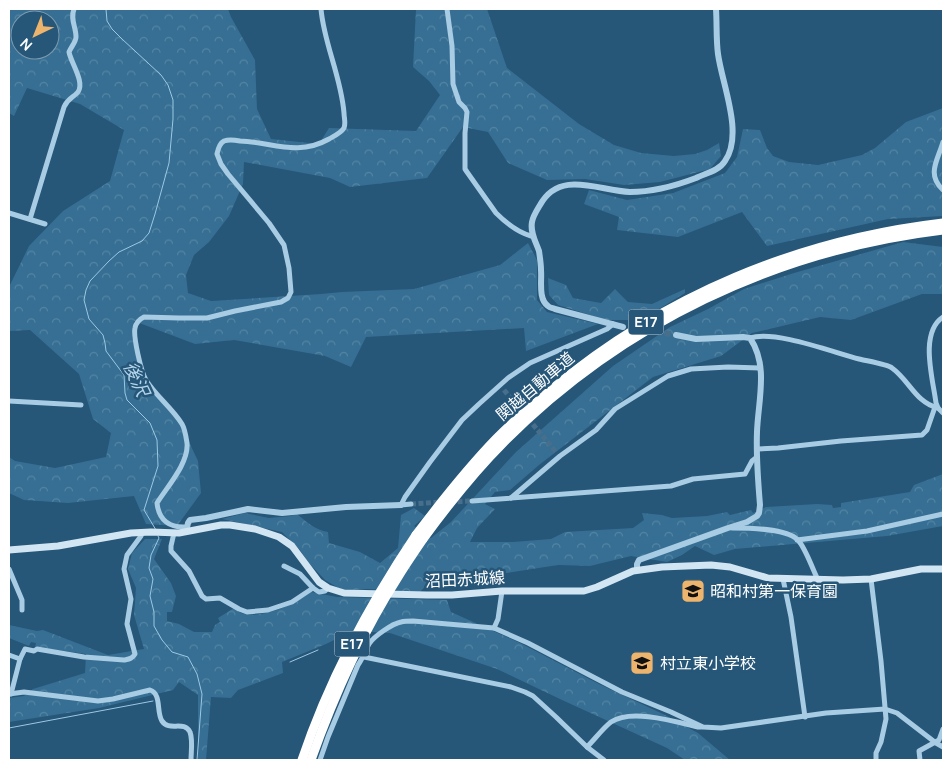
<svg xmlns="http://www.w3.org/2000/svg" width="952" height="769" font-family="Manrope,'Noto Sans JP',sans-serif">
	<defs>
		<pattern id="forest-crowns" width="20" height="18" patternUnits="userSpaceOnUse" patternTransform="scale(1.25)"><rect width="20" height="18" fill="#366f93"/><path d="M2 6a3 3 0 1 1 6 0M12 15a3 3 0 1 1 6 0" fill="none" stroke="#5485a3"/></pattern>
	</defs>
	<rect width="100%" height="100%" fill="#265678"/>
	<g fill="url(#forest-crowns)" fill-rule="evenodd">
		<path d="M9 9H228L231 17 255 60 257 109 271 139 319 144 329 128 416 131 440 95 429 81 413 67 416 9H487L507 68 579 124 614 145 641 153 674 156 695 154 707 150 719 143 721 156 710 169 660 182 624 185 585 179 547 180 508 163 488 132 463 127 427 178 350 187 330 178 244 162 243 184 229 216 209 242 194 255 186 275 188 293 211 301 321 294 342 292 414 289 500 265 528 243 537 260V300L547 312 598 324 526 351 524 328 366 337 351 367 325 356 234 340 195 344 134 321 132 337 142 378 153 393 181 425 198 461 201 493 177 526 146 524 134 496 68 503 24 500 9 493V457L15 461 55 468 106 457 111 433 93 419 79 374 30 330 9 331V287L29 246 63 211 110 181 124 130 80 104 27 88 14 116 9 113ZM20 20H50V50H20Z"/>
		<path d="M943 108V216L888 219 767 246 742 212 678 237 617 230 619 217 584 204 589 190 627 200 673 193 725 173 737 157 743 129 760 130 767 148 773 156 789 162 818 165 862 155 875 148 906 122Z"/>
		<path d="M903 242 943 247V294H922L851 320 820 317 752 333 721 356 653 377 539 465 510 490 495 492 485 504 495 509 477 528 470 542H513L551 539 565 532 633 528 644 520 642 513 662 515 672 518 707 516 727 512 730 515 751 510 753 513 766 507 817 504 832 505 833 508 841 507V503L910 492 914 485 943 474V526L887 536 735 549 714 555 695 546 682 555 667 562 631 556 590 566 558 565 475 578 434 577 420 592 368 589 342 590 325 580 308 562 300 550 282 532 222 519 245 513 269 518 291 516 297 514C307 522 315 530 328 532L329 543 360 552 380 563 398 548 401 515 414 508 425 516 414 526 431 538 451 522 516 452 613 366 670 327 708 309 744 289 794 273Z"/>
		<path d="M548 278 566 285 573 298 601 303 615 289 628 302 652 304 685 289V293L641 320H606L558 305 549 295Z"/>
		<path d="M145 539H162L154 559 171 583 176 596 172 612H167V621L179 624 194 632H212L215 625 220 622 218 618 234 608C237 610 239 612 241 613 260 620 296 604 311 592L337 597 447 600 451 612 520 643 599 684 665 715 698 733 730 760H685L667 748 562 700 497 669 390 633 352 631 326 644 282 662 283 673 238 690 231 698 211 697 206 760H198V695L179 682 173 690 99 708 9 722V698L24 696 33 689 85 673 86 654 35 647 36 643 31 642 29 646 9 638V625L37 631 43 630 108 655 144 649 134 615 136 588 128 569 132 553Z"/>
	</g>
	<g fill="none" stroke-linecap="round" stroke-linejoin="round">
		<g stroke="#9cc8e4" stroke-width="1">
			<path d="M106 9 107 21 112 29 122 39 161 75 168 85 173 100V119L169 163 155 214 149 233 142 241 119 252 109 261 90 281 86 290 84 300 89 319 103 335 105 343 106 351 124 375 125 393 127 400 150 423 157 440 158 466 144 510 156 530"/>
			<path d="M158 536 159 538 151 555 149 568 153 579 150 596 154 612V626L162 640 172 652 188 657 197 674 202 694 197 760"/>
			<path d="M290 662 318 650"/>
			<path d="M9 728 153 701"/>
		</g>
		<g stroke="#476f8c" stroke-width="5" stroke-dasharray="5 2.5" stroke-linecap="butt">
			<path d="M504 390 556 452"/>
			<path d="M450 502 472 501"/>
			<path d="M411 504 442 502"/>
		</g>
		<path stroke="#476f8c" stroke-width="6" stroke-dasharray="6 3" stroke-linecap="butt" d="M647 330 676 335"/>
		<g stroke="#a8cce3" stroke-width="5">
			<path d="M447 9 452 46 453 84 459 102 465 108 467 112 465 133V169L467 172 496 213C506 223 517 232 531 236L533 235"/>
			<path d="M943 142C938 160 926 174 943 190"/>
			<path d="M9 213 45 224"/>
			<path d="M30 219 64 107C68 98 73 98 78 92 85 82 71 63 69 52 71 47 76 42 76 37 76 27 70 19 74 9"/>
			<path d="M943 317C919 333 933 379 936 403L938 408 943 413"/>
			<path d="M750 338C775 330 832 352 859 359 867 361 887 364 892 368 909 380 916 403 938 408"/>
			<path d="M9 401 81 405"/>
			<path d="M757 449 778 448 841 441 922 435 927 430 935 407"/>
			<path d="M511 498 560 456 596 430 615 409 668 376 691 369 728 367 760 368"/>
			<path d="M472 501 671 486 693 479 745 474 752 461 757 457"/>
			<path d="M401 505 405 497 430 462 462 420 479 404 508 378 530 363 607 329 613 324"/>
			<path d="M401 505 411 504"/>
			<path d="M186 527C170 528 159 521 157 503 167 487 189 463 187 443 186 437 185 429 182 424 173 409 155 395 146 380 141 372 133 336 135 328 136 322 140 319 144 317L179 318H207L235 311 281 302 288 298 291 292 289 268 284 245 269 223 228 174 221 164 217 154C218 149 220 143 224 141 229 139 235 140 240 141 272 142 297 157 329 139 334 136 341 133 344 128 346 123 344 118 344 113 341 76 324 44 321 9"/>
			<path d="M732 528C749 528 786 528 798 540 806 549 812 568 818 580"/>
			<path d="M174 533 171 546V551L189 571 202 596 206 599 220 598 239 609 247 612 268 610 292 602 313 588"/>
			<path d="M797 540 867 531 943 514"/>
			<path d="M284 566 300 574 313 588 319 592 325 591 328 588"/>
			<path d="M9 569 22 600V610"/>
			<path d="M783 579 791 617 805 717"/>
			<path d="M871 579 881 661 886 719 881 742 876 753V760"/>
			<path d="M494 628 498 619 502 591"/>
			<path d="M9 655 20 659"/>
			<path d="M364 657 511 687 525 692 533 696 556 717 587 747 604 760"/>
			<path d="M9 694 24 692 98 701 113 699 150 690C162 694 156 712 162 721 169 732 184 720 190 732 193 740 191 752 191 760"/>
			<path d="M11 694 20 659 25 649 34 651 37 649 84 657 124 660C129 659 132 659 135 654L127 624 131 599 124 569 127 555 141 536 142 533"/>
			<path d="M587 747C594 740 604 727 611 722 631 708 677 722 698 727H701"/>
			<path d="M320 760 328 737 358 665C363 658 365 651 369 644 374 636 392 624 401 622 405 621 409 621 413 621L494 628 528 643 622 692 671 712 703 727 721 728 826 713 885 709 897 713 936 743 943 747"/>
			<path d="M920 760 919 751 939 740 943 729"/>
		</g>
		<g stroke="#a8cce3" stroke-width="6">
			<path d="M623 327 555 309C553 308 550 308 548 306 538 299 542 281 541 270 541 264 540 258 539 251 536 242 530 233 532 222 533 216 537 210 540 205 560 169 599 191 630 192 653 192 675 186 696 178 706 173 719 171 725 161 744 134 722 84 718 54 716 39 717 24 716 9"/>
			<path d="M186 532 188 523 190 520 206 518 248 509 282 513 346 507 401 505"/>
			<path d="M637 570V564L639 560 728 528 747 522 757 516 759 513 760 505C758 481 756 456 757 432 758 401 769 366 750 338L743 337 696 339 676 335"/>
		</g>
		<path stroke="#d1e5f3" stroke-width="7" d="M9 550 58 546 131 533 151 532 179 533 221 525H230L255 529 279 537 292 546 319 582 328 588 344 593 427 595H452L502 591H584L597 587 633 571 662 567 711 565 730 567 768 578 843 580 871 579 921 569H943"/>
		<g stroke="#fff" stroke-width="9">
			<path d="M416 535C441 502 467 469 496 439 513 421 533 405 552 389 665 295 798 240 943 223"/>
			<path d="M423 539C448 505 474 472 503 443 622 323 776 250 943 230"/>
		</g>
		<g stroke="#fff" stroke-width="9">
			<path d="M302 760C329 680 369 605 416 535"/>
			<path d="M311 760C333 698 362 633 398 577 406 564 415 551 423 539"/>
		</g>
	</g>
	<defs>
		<g id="school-square" transform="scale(1.25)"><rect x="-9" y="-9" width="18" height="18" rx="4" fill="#ecb46d" stroke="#265678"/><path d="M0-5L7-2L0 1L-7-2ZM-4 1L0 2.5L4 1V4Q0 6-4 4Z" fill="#111"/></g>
	</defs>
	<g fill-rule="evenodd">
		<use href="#school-square" x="693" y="591"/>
		<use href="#school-square" x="642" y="663"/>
	</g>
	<g text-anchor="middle" stroke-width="5" stroke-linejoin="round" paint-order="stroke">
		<g fill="#265678" stroke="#beccd6" stroke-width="1">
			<rect x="628.5" y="309.5" width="35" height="25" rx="4"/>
			<rect x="334.5" y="631.5" width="35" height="25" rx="4"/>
		</g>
		<g font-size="15" font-weight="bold" fill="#fff">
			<text x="646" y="327">E17</text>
			<text x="352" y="649">E17</text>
		</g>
		<g font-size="16" fill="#fff" stroke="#265678">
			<text transform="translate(535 386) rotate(-40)" y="6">関越自動車道</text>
			<text transform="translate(465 579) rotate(-3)" y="6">沼田赤城線</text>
		</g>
		<g font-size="16" fill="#fff" stroke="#265678" text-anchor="start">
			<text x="710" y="597">昭和村第一保育園</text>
			<text x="660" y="669">村立東小学校</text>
		</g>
		<g font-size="18" font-style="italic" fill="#b3d5eb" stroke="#265678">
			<text transform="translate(136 379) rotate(65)" y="6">後沢</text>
		</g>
	</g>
	<rect width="952" height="769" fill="none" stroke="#ffffff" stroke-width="20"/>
	<g transform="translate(35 35) rotate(223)"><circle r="24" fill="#265678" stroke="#7d9aae"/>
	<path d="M0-4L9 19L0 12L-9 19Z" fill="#ecb46d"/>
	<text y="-8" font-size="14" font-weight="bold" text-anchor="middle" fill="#ffffff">N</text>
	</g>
</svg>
